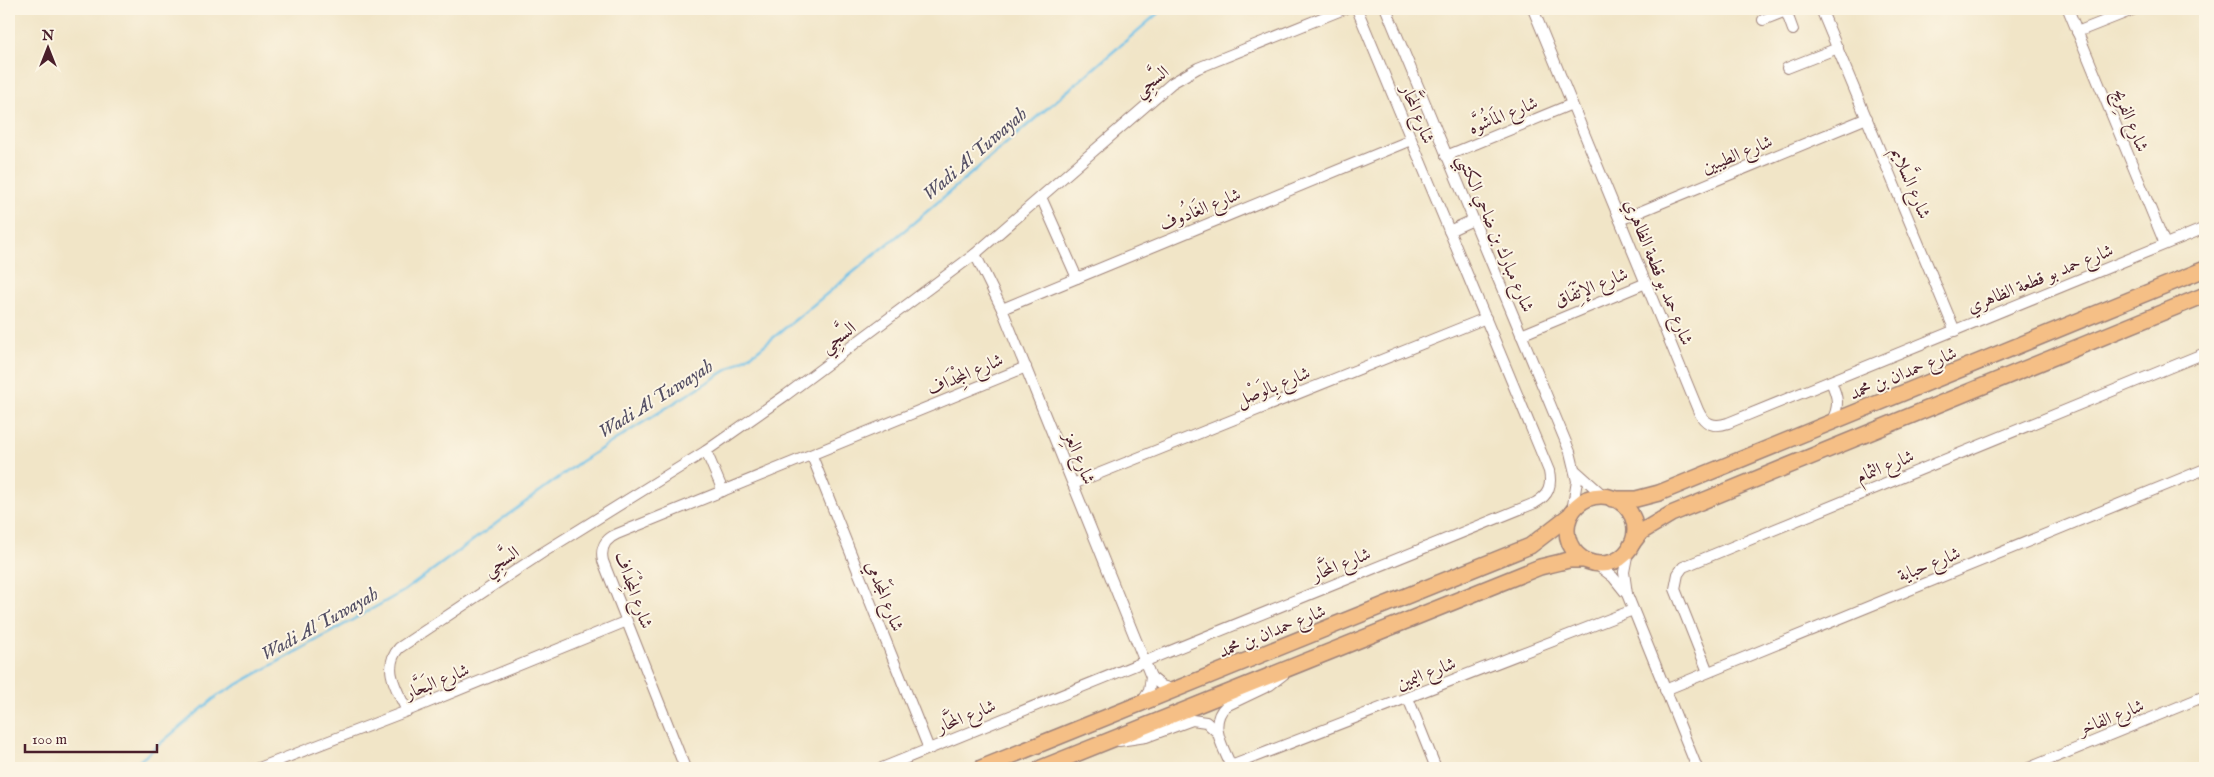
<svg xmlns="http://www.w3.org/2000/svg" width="2214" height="777" font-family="'IM FELL English',Amiri,serif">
	<rect width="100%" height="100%" fill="#fcf5e5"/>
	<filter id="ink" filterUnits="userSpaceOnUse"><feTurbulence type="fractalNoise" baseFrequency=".02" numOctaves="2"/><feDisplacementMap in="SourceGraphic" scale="10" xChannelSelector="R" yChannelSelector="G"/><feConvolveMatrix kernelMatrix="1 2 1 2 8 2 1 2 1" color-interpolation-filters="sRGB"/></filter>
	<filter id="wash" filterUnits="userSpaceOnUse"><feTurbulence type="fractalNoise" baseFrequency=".0096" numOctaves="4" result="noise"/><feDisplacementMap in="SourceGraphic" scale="20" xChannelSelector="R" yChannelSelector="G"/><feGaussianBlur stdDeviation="1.12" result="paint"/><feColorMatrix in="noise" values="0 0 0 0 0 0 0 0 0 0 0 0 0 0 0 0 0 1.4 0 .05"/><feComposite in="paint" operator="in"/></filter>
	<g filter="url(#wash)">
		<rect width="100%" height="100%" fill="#f1e5c7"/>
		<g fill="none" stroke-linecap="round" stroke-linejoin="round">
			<path stroke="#6cc0e8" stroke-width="2.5" d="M131 768 217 696 404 591 580 462 757 351 911 225 1163 9"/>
		</g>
	</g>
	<g filter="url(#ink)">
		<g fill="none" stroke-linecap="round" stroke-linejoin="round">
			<g stroke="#9e8279" stroke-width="12">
				<g id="street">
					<path d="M1386 9 1570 452 1577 481 1572 511"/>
					<path d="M1533 9 1698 410C1704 424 1714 428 1728 423L2205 228"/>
					<path d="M1821 9 1955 331"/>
					<path d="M2068 9 2165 244"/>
					<path d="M1786 11 1793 30"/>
					<path d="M1763 20 1791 9"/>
					<path d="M2077 32 2135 9"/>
					<path d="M1787 68 1838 48"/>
					<path d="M1446 156 1572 104"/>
					<path d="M1041 197 1077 278"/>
					<path d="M1620 220 1867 118"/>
					<path d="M1449 231 1473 220"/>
					<path d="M975 254 1002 309 1151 677 1149 691 1142 702"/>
					<path d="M1002 309 1411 140"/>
					<path d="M1521 335 1646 283"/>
					<path d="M1831 422C1840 407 1838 397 1831 382"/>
					<path d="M706 451 723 491"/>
					<path d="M812 456 929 749"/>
					<path d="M1576 471 1605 497"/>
					<path d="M1073 484 1486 318"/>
					<path d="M1628 551 1624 572 1627 594 1697 768"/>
					<path d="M1596 564 1613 577 1625 592"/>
					<path d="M1708 672 1675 589 1678 574 1683 567 2205 353"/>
					<path d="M1151 677 1162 686 1175 690"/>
					<path d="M1665 690 2205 469"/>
					<path d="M1408 698 1436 768"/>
					<path d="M407 711C398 691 381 668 399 648L542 553 706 451 786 395 975 254 1172 83 1198 68 1344 9"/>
					<path d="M1119 741 1146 737 1192 720 1206 722 1218 733"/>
					<path d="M1231 766 1633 610"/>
					<path d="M259 768 407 711 627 621"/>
					<path d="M685 768 603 561C600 548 605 539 617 534L1026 367"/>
					<path d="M882 768 1535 503C1549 495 1552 486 1549 471L1357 9"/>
					<path d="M1232 768C1224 749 1207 723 1226 706L1270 685 1284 674"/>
					<path d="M2029 768 2205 696"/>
				</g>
			</g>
			<g stroke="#9e8279" stroke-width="18">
				<g id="primary">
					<circle cx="1601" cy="530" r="34"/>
					<path d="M1612 499H1636L1659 493 2205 269"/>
					<path d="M1631 545 1641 532 1671 514 2205 295"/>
					<path d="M981 768 1530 546 1570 515"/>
					<path d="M1041 768 1540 567 1569 560H1584"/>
				</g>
			</g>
			<use href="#street" stroke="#fff" stroke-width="10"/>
			<use href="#primary" stroke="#f5bf86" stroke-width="15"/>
		</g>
	</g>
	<g text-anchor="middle" stroke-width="4" stroke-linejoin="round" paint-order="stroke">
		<g font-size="18" fill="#4a1f2b" stroke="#fcf5e5">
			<text transform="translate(1151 81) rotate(-38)" y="6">السَّجِي</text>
			<text transform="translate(1418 114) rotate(68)" y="6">شارع المَحَّار</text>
			<text transform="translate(1503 115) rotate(-22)" y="6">شارع المَاشُوَّه</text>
			<text transform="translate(2131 120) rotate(68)" y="6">شارع الفِريج</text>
			<text transform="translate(1737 154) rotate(-22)" y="6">شارع الطيبين</text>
			<text transform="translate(1911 183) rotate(67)" y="6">شارع السَّلايم</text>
			<text transform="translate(1200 209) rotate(-22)" y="6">شارع الغَادُوف</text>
			<text transform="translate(1496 233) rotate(67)" y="6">شارع مبارك بن ضاحي الكتبي</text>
			<text transform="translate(1659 272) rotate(68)" y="6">شارع حمد بو قطعة الظاهري</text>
			<text transform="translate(2040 278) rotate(-22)" y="6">شارع حمد بو قطعة الظاهري</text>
			<text transform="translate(1591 287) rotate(-22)" y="6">شارع الإتِّفَاق</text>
			<text transform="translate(838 337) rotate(-37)" y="6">السَّجِي</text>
			<text transform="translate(1903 373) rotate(-22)" y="6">شارع حمدان بن محمد</text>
			<text transform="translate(965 374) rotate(-23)" y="6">شارع المِجْدَاف</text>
			<text transform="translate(1273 386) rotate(-22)" y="6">شارع بِالوَصْل</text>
			<text transform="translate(1080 458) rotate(68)" y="6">شارع العِز</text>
			<text transform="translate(1885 466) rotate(-22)" y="6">شارع الثمام</text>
			<text transform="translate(501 561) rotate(-34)" y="6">السَّجِي</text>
			<text transform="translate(1341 564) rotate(-22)" y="6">شارع المَحَّار</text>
			<text transform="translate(1929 564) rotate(-22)" y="6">شارع حباية</text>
			<text transform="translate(634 590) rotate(70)" y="6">شارع المِجْدَاف</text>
			<text transform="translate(885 596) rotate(68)" y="6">شارع المَجْدمي</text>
			<text transform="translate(1272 631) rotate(-22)" y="6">شارع حمدان بن محمد</text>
			<text transform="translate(1426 673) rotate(-21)" y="6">شارع اليمين</text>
			<text transform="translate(437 681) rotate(-22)" y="6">شارع البَحَّار</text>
			<text transform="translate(966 716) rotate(-22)" y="6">شارع المَحَّار</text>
			<text transform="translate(2111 717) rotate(-22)" y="6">شارع الفاخر</text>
		</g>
		<g font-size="19" font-style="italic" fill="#544f64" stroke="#fcf5e5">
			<text transform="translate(974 153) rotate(-41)" y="7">Wadi Al Tuwayah</text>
			<text transform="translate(655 398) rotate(-32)" y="7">Wadi Al Tuwayah</text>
			<text transform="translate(319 623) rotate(-29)" y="7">Wadi Al Tuwayah</text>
		</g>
	</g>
	<rect width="2214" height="777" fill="none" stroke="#fcf5e5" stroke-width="30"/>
	<g transform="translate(48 48)" stroke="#fcf5e5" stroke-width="4" paint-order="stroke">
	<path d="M0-4L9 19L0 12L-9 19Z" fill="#4a1f2b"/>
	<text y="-8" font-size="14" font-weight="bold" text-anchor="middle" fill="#4a1f2b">N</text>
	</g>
	<path d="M25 744v8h132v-8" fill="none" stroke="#4a1f2b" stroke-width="2.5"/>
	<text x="32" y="744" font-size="15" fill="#4a1f2b" stroke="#fcf5e5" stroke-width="4" paint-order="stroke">100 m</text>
</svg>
